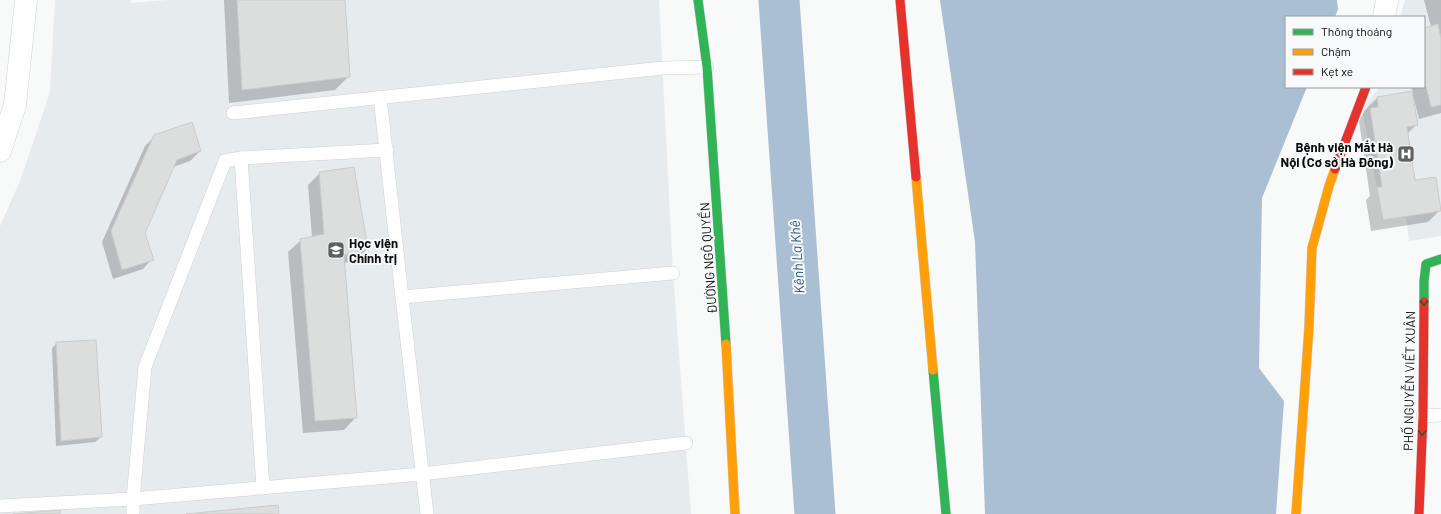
<svg xmlns="http://www.w3.org/2000/svg" width="1441" height="514" font-family="Barlow,sans-serif">
	<rect width="100%" height="100%" fill="#f8f9f9"/>
	<g fill="#e6ebee">
		<path d="M55 0H131V3L167 0H659L673 273 691 514H0V226L20 181 50 92Z"/>
		<path d="M1405 0H1441V236L1409 241 1406 216 1383 220 1362 109 1380 87H1424V17H1400Z"/>
	</g>
	<path fill="#aabed4" d="M940 0H1337L1338 9 1335 17H1286V87H1307L1262 198 1259 368 1284 401 1276 514H985L975 242Z"/>
	<g fill="#0003">
		<path d="M224 0H344L349 76 335 90 229 103Z"/>
		<path d="M1424 0H1441V113L1419 119 1414 99H1413L1417 124 1407 134 1414 181 1440 210 1428 222 1371 231 1366 200 1370 196 1359 121 1365 110 1377 98 1413 92 1411 87H1424V29L1431 27Z"/>
		<path d="M155 136 200 151 190 161 173 167 144 232 152 259 143 269 113 279 102 242 145 146Z"/>
		<path d="M320 173 367 249 355 261 344 263 356 417 344 430 303 433 288 252 301 240 312 237 308 185Z"/>
		<path d="M57 343 101 437 95 442 56 446 52 348Z"/>
	</g>
	<g fill="none" stroke-linecap="round" stroke-linejoin="round">
		<path stroke="#aabed4" stroke-width="41" d="M779 0 815 514"/>
	</g>
	<g fill="#dcdddd" stroke="#cacbcb">
		<path d="M237 0H345L350 77 242 90Z"/>
		<path d="M1438 24 1441 38V105L1431 107 1424 78V28Z"/>
		<path d="M1412 91 1418 125 1407 127 1415 180 1436 177 1441 211 1383 220 1377 187H1382L1370 108 1378 107 1377 97Z"/>
		<path d="M192 122 201 151 177 160 145 233 154 260 122 270 111 231 154 135Z"/>
		<path d="M354 167 368 249 344 255 357 418 315 421 300 239 324 234 319 172Z"/>
		<path d="M96 340 102 437 61 441 56 342Z"/>
		<path d="M278 505 279 514H186Z"/>
		<path d="M60 510V514H13Z"/>
	</g>
	<g fill="none" stroke-linecap="round" stroke-linejoin="round">
		<g stroke="#d0d1d1" stroke-width="14">
			<g id="lane">
				<path d="M380 97 402 297 427 514"/>
				<path d="M233 113 663 68 707 67"/>
				<path d="M241 158 263 488"/>
				<path d="M402 297 673 273"/>
				<path d="M1423 416 1441 415"/>
				<path d="M0 506 133 499 422 474 686 443"/>
				<path d="M133 514V499L145 367 225 161 241 158 387 150"/>
			</g>
		</g>
		<g stroke="#d0d1d1" stroke-width="23">
			<g id="street">
				<path d="M1384 17 1387 0"/>
				<path d="M0 151 15 105 26 0"/>
			</g>
		</g>
		<g stroke="#d0d1d1" stroke-width="10">
			<g id="fast">
				<path d="M698 0 707 67 726 344"/>
				<path d="M1424 302V281L1426 264 1441 259"/>
				<path d="M933 370 946 514"/>
			</g>
		</g>
		<g stroke="#d0d1d1" stroke-width="10">
			<g id="slow">
				<path d="M916 177 933 370"/>
				<path d="M726 344 735 514"/>
				<path d="M1296 514 1309 327 1312 248 1329 186 1335 169"/>
			</g>
		</g>
		<g stroke="#d0d1d1" stroke-width="10">
			<g id="jam">
				<path d="M900 0 916 177"/>
				<path d="M1335 169 1366 87"/>
				<path d="M1419 514 1423 416 1424 302"/>
			</g>
		</g>
		<use href="#lane" stroke="#fefefe" stroke-width="13"/>
		<use href="#street" stroke="#fefefe" stroke-width="22"/>
		<use href="#fast" stroke="#30b455" stroke-width="9"/>
		<use href="#slow" stroke="#ff9f0a" stroke-width="9"/>
		<use href="#jam" stroke="#e5322d" stroke-width="9"/>
	</g>
	<defs><path id="oneway-chevron" d="M-2-3.5L2.5 0L-2 3.5" fill="none" stroke-width="1.6" stroke-linecap="round" stroke-linejoin="round"/></defs>
	<g stroke="#1e6030">
		<use href="#oneway-chevron" transform="translate(1424 303) rotate(91)"/>
		<use href="#oneway-chevron" transform="translate(1422 433) rotate(92)"/>
	</g>
	<defs>
		<g id="hospital-square" transform="scale(0.9)"><rect x="-9" y="-9" width="18" height="18" rx="4" fill="#5e5f5f" stroke="#f7f9fa"/><path d="M-5-5h3v3.5h4V-5h3V5h-3V1.5h-4V5h-3Z" fill="#fff"/></g>
		<g id="university-square" transform="scale(0.9)"><rect x="-9" y="-9" width="18" height="18" rx="4" fill="#5e5f5f" stroke="#f7f9fa"/><path d="M0-5L7-2L0 1L-7-2ZM-4 1L0 2.5L4 1V4Q0 6-4 4Z" fill="#fff"/></g>
	</defs>
	<g fill-rule="evenodd">
		<use href="#hospital-square" x="1406" y="154"/>
		<use href="#university-square" x="336" y="250"/>
	</g>
	<g text-anchor="middle" stroke-width="4" stroke-linejoin="round" paint-order="stroke">
		<g font-size="13" font-weight="bold" fill="#0b0c0c" stroke="#f7f9fa" text-anchor="end">
			<text x="1393" y="152">Bệnh viện Mắt Hà<tspan x="1393" dy="15">Nội (Cơ sở Hà Đông)</tspan></text>
			<text x="349" y="248" text-anchor="start">Học viện<tspan x="349" dy="15">Chính trị</tspan></text>
		</g>
		<g font-size="13" fill="#0b0c0c" stroke="#f7f9fa">
			<text transform="translate(708 258) rotate(-94)" y="5">ĐƯỜNG NGÔ QUYỀN</text>
			<text transform="translate(1409 381) rotate(-89)" y="5">PHỐ NGUYỄN VIẾT XUÂN</text>
		</g>
		<g font-size="14" font-style="italic" fill="#2f5885" stroke="#f7f9fa">
			<text transform="translate(797 257) rotate(-94)" y="5">Kênh La Khê</text>
		</g>
	</g>
	<rect x="1285" y="16" width="140" height="72" fill="#f7f9fa" stroke="#999a9b"/>
	<rect x="1293" y="29" width="20" height="6" fill="#30b455" stroke="#999a9b"/>
	<text x="1321" y="36" font-size="12" fill="#0b0c0c">Thông thoáng</text>
	<rect x="1293" y="49" width="20" height="6" fill="#ff9f0a" stroke="#999a9b"/>
	<text x="1321" y="56" font-size="12" fill="#0b0c0c">Chậm</text>
	<rect x="1293" y="69" width="20" height="6" fill="#e5322d" stroke="#999a9b"/>
	<text x="1321" y="76" font-size="12" fill="#0b0c0c">Kẹt xe</text>
</svg>
